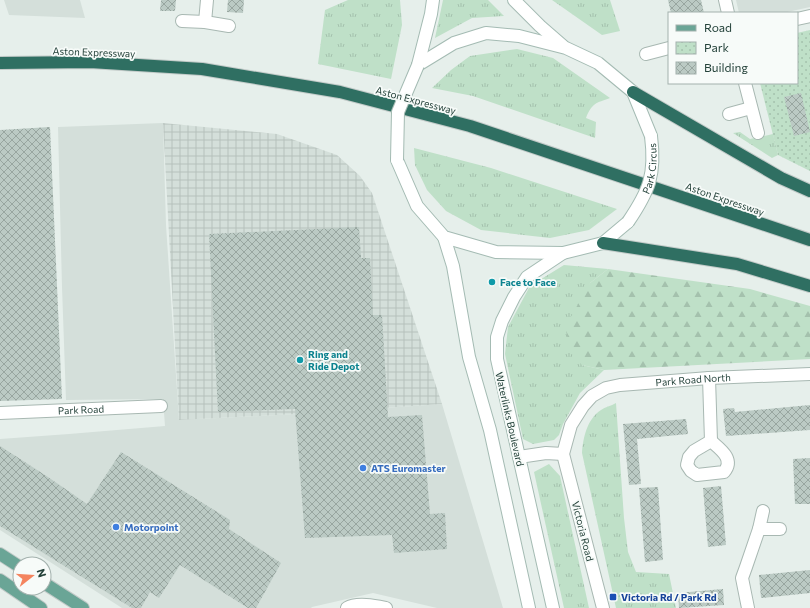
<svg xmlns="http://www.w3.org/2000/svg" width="810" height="608" font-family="Commissioner,sans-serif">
	<defs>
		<pattern id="industrial-grid" width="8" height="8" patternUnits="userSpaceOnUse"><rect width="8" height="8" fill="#d4dfda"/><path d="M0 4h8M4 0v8" fill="none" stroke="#b6c1bc"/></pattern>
		<pattern id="grass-tufts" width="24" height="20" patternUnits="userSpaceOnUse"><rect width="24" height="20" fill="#bfe0c8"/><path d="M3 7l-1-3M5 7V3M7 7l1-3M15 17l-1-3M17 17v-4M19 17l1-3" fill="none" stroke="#a4c1ad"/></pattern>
		<pattern id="forest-firs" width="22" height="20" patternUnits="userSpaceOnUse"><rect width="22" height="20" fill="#bfe0c8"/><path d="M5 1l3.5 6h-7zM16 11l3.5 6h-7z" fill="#a4c1ad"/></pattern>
		<pattern id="park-dots" width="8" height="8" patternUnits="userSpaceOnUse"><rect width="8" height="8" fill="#bfe0c8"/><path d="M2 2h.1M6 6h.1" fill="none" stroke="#a4c1ad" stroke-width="1.8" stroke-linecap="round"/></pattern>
		<pattern id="building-cross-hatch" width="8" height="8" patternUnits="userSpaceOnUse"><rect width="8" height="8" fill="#bbcac4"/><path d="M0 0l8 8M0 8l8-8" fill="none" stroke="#98a6a0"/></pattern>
	</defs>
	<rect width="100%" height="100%" fill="#e6efeb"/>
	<g fill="#d4dfda">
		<path d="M4 0H80L85 18 9 15Z"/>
		<path d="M736 0H810V7L783 13H739Z"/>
		<path d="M163 123 166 225 179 420 296 414 442 404 503 608H437L373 593 312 607 311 608H122L0 530V439L69 434 165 426 163 399 66 400 62 287 58 127Z"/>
	</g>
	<path fill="url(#industrial-grid)" d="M163 123 277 134 337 155 360 176 372 193 442 404 296 414 179 420Z"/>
	<g fill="url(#grass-tufts)">
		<path d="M348 0H400L402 25 391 79 318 64 325 10Z"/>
		<path d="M443 0H488L504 16 472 18 435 38Z"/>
		<path d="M552 0H610L620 31 602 35Z"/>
		<path d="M517 49 553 58 610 98C596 103 592 103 586 118L596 122 595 138 473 96 432 88 451 70 470 56Z"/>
		<path d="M740 132 750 139 773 134 778 155 772 158 733 133Z"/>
		<path d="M414 148 491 168 617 209 589 230 550 238 481 230 446 211 427 190 415 165Z"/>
		<path d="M564 265 608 269 590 283 582 365 604 370 580 393 563 424 559 435 554 440 533 444 523 439 505 354 508 327 530 286Z"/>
		<path d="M616 403 624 518 628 552 636 572 669 574 676 608H616L582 453C583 438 587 419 601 410 605 407 611 406 616 403Z"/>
		<path d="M549 464 560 476 589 608H564L534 472Z"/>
	</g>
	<path fill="url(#forest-firs)" d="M608 269 750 289 810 306V359L604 370 582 365 571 353 566 331 568 322 590 283Z"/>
	<path fill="url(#park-dots)" d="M810 30V171L778 155 760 83H797V33Z"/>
	<g fill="url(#building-cross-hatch)">
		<path d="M161 0H176L175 11H160Z"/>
		<path d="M228 0H244L243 13 227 12Z"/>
		<path d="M668 0H701L704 13H671Z"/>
		<path d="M801 93 810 132 794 136 784 97Z"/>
		<path d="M50 127 62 399 0 401V130Z"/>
		<path d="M359 227 361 258H370L373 315H382L388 417 422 415 430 514 445 513 447 549 394 553 392 535 305 538 295 409 218 412 209 234Z"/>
		<path d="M810 405V430L726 436 723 409 734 408 735 412Z"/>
		<path d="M686 419 688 434 637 439 641 484 629 485 623 424Z"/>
		<path d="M0 446 48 477 87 504 121 452 230 520 229 529 281 563 256 608H248L180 565 159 598 150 592 141 608H132L0 526Z"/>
		<path d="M810 458V504H795L793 459Z"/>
		<path d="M721 486 726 545 708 547 703 488Z"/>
		<path d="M658 487 663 560 645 562 639 488Z"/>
		<path d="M810 570V593L761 598 759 575Z"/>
		<path d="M723 589 724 605 679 608 678 593Z"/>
	</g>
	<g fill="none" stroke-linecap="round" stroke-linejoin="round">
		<g stroke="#a8b8b2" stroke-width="14">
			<g id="street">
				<path d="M725 0 728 13"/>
				<path d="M797 19 810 16"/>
				<path d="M182 21 205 22 229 26"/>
				<path d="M205 22 207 0"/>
				<path d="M646 54 669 48"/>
				<path d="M745 83 758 133"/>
				<path d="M729 114 751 108"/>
				<path d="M709 378 711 441"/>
				<path id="s1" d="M0 413 161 406"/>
				<path d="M711 441C720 449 735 459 724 472L697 475 691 471 687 465 689 457 694 451Z"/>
				<path d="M519 457 546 453 563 454"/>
				<path d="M759 529H780"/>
				<path d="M347 608C357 602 376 606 386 608"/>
				<path id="s2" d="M603 608 563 454 571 425 583 406 592 396 606 388 620 385 709 378 810 374"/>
				<path d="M748 608 742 578 746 567 759 529 763 511"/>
			</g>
		</g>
		<g stroke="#a4bbb3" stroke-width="14">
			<g id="secondary">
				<path d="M514 0 540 26 563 46"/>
				<path d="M418 65 454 43 486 33 519 36 566 48 598 63 633 92 651 136"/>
				<path d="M418 65 431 14 433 0"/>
				<path d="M397 160 417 206 444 237 496 252 563 253 603 243 628 222"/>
				<path d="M444 237 453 266 469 357 490 430 529 608"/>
				<path d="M553 608 497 359V337L502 321 514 297 527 277 563 253"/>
			</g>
		</g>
		<g stroke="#c2cac8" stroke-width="14">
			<g id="primary">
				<path d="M0 554 20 567"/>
				<path d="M0 580 41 608"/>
				<path d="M44 583 83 608"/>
			</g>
		</g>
		<g stroke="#c2cac8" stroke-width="14">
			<g id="highway">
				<path d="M0 63 90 62 202 69 340 92 470 126 810 240"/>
				<path d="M633 92 781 178 810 191"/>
				<path d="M603 243 737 264 810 286"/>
			</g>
		</g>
		<use href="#street" stroke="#fff" stroke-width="12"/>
		<use href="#secondary" stroke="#fff" stroke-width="12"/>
		<use href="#primary" stroke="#6aa596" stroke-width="12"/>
		<use href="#highway" stroke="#2f6f62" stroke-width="12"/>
		<g stroke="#a4bbb3" stroke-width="14" stroke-linecap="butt">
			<g id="secondary-bridge">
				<path d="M397 160 398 112 418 65"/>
				<path id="s3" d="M628 222C649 191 656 175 651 136"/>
			</g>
		</g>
		<use href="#secondary-bridge" stroke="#fff" stroke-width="12"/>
	</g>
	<g fill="#0f9aa8" stroke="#f7fbf9" stroke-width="1.5">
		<circle cx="492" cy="282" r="4"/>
		<circle cx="300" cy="360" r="4"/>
	</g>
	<g fill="#3f7fe0" stroke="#f7fbf9" stroke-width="1.5">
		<circle cx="363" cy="468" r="4"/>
		<circle cx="116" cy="527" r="4"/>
	</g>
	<rect fill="#1a4fb4" stroke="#f7fbf9" stroke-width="1.5" x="609" y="593" width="8" height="8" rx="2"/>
	<g text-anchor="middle" stroke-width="3.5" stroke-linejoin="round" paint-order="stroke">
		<g font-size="10" fill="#24423a" stroke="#f7fbf9">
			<text transform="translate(94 52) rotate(2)" y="4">Aston Expressway</text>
			<text transform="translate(416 100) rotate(15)" y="4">Aston Expressway</text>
			<text dy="4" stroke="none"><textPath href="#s3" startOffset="59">Park Circus</textPath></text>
			<text transform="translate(725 199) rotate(19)" y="4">Aston Expressway</text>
			<text dy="4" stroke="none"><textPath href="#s2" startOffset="329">Park Road North</textPath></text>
			<text dy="4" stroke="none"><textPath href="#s1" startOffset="81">Park Road</textPath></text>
			<text transform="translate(510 419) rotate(77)" y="4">Waterlinks Boulevard</text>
			<text transform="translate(583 531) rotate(76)" y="4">Victoria Road</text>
		</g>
		<g font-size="10" font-weight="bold" fill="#0d838f" stroke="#f7fbf9" text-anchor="start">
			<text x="500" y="286">Face to Face</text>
			<text x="308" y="358">Ring and<tspan x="308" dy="12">Ride Depot</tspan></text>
		</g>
		<g font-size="10" font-weight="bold" fill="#366cbe" stroke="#f7fbf9" text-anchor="start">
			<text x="371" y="472">ATS Euromaster</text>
			<text x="124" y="531">Motorpoint</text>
		</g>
		<g font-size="10" font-weight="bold" fill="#164399" stroke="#f7fbf9" text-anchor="start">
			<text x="621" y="601">Victoria Rd / Park Rd</text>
		</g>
	</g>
	<rect x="668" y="12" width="130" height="72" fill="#f7fbf9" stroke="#a3b1ad"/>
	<rect x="676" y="25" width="20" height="6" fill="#6aa596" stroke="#a3b1ad"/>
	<text x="704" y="32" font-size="12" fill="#24423a">Road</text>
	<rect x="676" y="42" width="20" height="12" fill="url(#park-dots)" stroke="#a3b1ad"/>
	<text x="704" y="52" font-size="12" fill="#24423a">Park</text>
	<rect x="676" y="62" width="20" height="12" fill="url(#building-cross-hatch)" stroke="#a3b1ad"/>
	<text x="704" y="72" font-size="12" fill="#24423a">Building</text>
	<g transform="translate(32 576) rotate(73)"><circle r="19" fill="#f7fbf9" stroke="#a3b1ad"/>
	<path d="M0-3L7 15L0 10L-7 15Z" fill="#f4845f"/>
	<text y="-6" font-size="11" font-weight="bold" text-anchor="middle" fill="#24423a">N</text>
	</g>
</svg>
